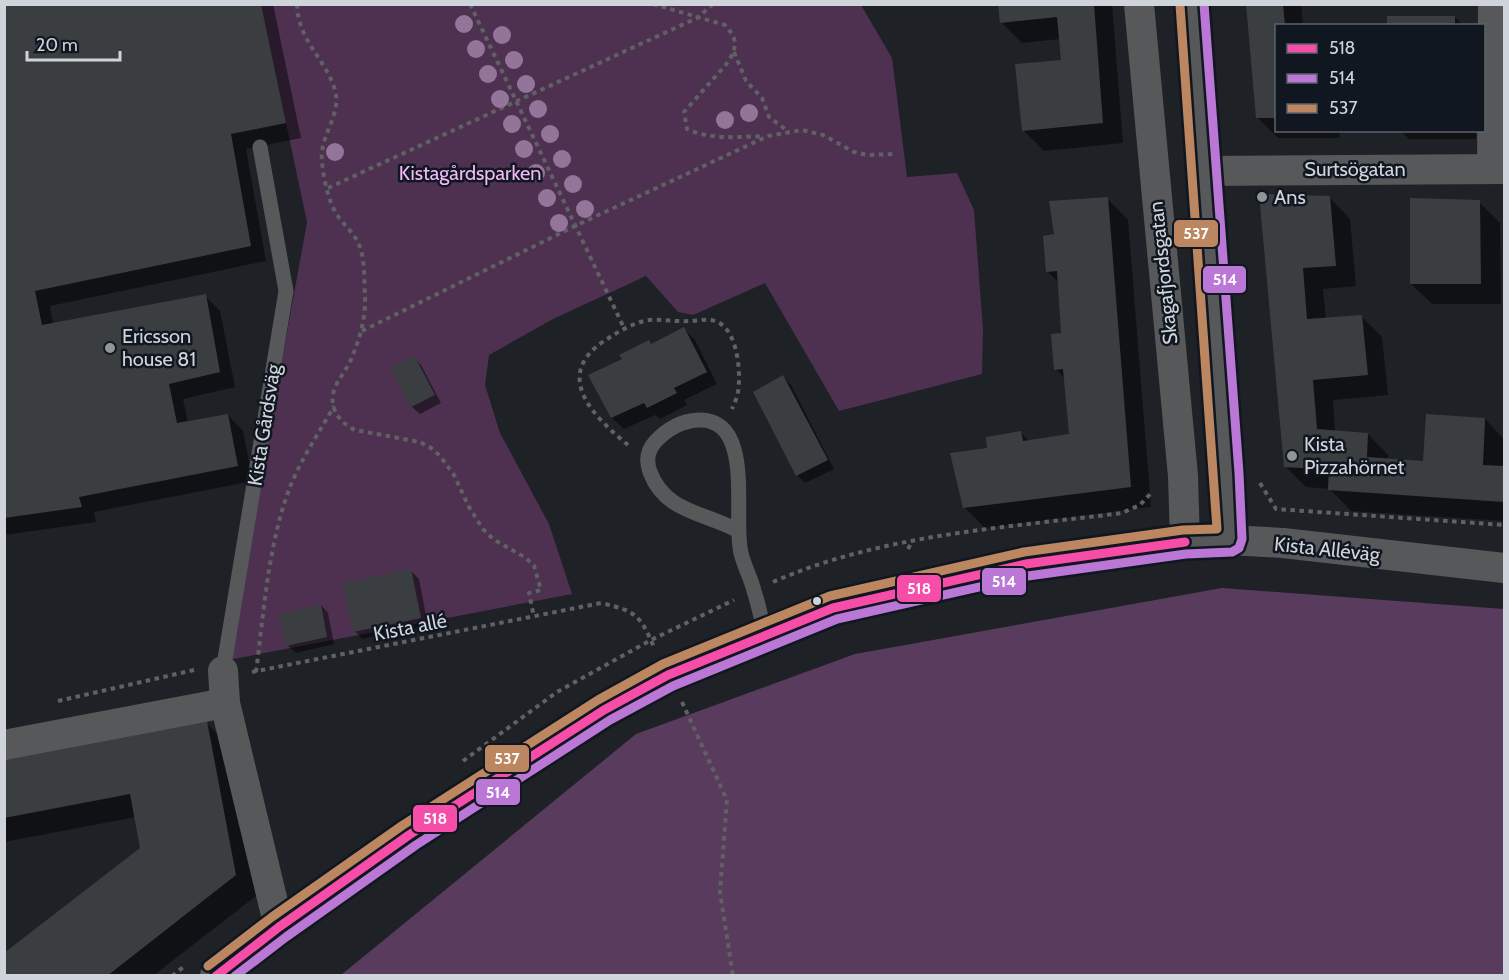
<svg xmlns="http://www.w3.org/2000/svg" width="1509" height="980" font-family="Cabin,sans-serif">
	<rect width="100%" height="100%" fill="#1e2126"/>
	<path fill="#4e3151" d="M261 5H861L892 58 907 177 957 173 974 210 983 330 982 374 839 411 765 283 693 315 678 312 646 276 553 319 489 355 485 385 500 433 549 524 572 594 228 660 307 222Z"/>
	<path fill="#593c5d" d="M1222 588 1504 609V975H341L636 734 855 654Z"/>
	<g fill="#0007">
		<path d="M4 4H273L301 138 246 149 266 261 50 306 53 324 205 296 220 311 235 387 183 399 188 423 228 415 243 431 253 481 94 512 96 522 4 535Z"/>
		<path d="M1000 4H1112L1123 143 1044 151 1023 130 1062 61 1060 39 1022 43 1001 22Z"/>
		<path d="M1247 4H1301L1303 26H1276V130H1339L1340 138H1278L1257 117Z"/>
		<path d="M1455 17 1463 26H1388Z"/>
		<path d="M1400 130H1476V139H1409Z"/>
		<path d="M1261 196 1330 198 1350 219 1356 286 1323 289 1326 319 1362 317 1382 337 1388 395 1333 400 1335 432 1368 434 1388 455V460L1424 463 1485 419 1504 439V521L1351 511 1330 489 1306 487 1285 466Z"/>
		<path d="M1108 199 1128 220 1151 507 985 528 964 507 1021 433 1030 442 1071 435 1065 379 1056 369 1063 335 1059 283 1047 271 1056 235Z"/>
		<path d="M1479 202 1500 223 1501 304H1432L1411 284Z"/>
		<path d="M684 329 695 340 717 384 684 400 687 405 660 419 655 415 624 429 612 418 590 375Z"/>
		<path d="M413 357 421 365 441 403 420 414 412 407 392 368Z"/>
		<path d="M783 377 791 385 834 469 805 483 798 476 755 392Z"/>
		<path d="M411 571 419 579 428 626 362 639 355 631Z"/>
		<path d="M321 605 328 613 334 644 296 653 288 646Z"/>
		<path d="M206 723 227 743 256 896 153 976H4L142 849 136 817 4 842V761Z"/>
	</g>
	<g fill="#3b3e41">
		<path d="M4 4H261L286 123 231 134 251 246 35 291 42 325 206 294 220 372 169 384 177 423 228 414 238 466 79 497 82 507 4 518Z"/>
		<path d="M998 4H1094L1103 123 1022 131 1015 64 1061 60 1057 17 1000 23Z"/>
		<path d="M1246 4H1283L1285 26H1276V118H1256Z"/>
		<rect x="1387" y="16" width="68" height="10"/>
		<path d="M1259 194 1330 196 1336 266 1303 268 1307 319 1362 315 1368 375 1313 380 1317 429 1368 433 1367 457 1423 461 1426 414 1485 418 1483 465 1504 466V502L1328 490 1329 467 1318 466 1319 469 1284 467Z"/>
		<path d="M1108 197 1131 487 963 508 950 453 987 448 986 437 1021 431 1023 441 1069 434 1063 369 1054 370 1051 334 1061 333 1057 271 1046 272 1043 236 1054 234 1049 201Z"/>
		<path d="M1410 198 1480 200 1481 284H1410Z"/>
		<path d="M684 327 707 372 674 388 677 393 647 408 644 403 611 418 588 375 622 359 619 355 649 340 651 344Z"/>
		<path d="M414 355 435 395 411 407 390 368Z"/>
		<path d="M783 375 828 460 796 476 753 392Z"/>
		<path d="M411 569 421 618 353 632 343 583Z"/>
		<path d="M321 604 327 637 286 646 279 614Z"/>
		<path d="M207 721 236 875 107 976H4V953L140 848 130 794 4 818V759Z"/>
	</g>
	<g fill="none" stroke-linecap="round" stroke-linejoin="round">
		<g stroke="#5f6163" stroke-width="4" stroke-dasharray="4.5 4.5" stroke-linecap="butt">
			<path d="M297 4C298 42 325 57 335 90 342 115 319 136 322 161 323 176 328 200 336 213 343 225 355 233 360 247 365 261 364 281 365 296 366 319 359 341 350 362 345 372 335 383 333 394 330 411 342 424 355 430L420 442 431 448 440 456 454 475 469 507 483 529 493 539 526 558 534 566 541 590 529 593 534 617"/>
			<path d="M470 4 624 328"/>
			<path d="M653 4 725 25 733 35 735 42 734 51 729 61 684 112 687 129C711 140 738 137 764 136"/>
			<path d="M734 52 746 81 762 98 769 117 789 132"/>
			<path d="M328 188 697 18 713 4"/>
			<path d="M362 331 575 226 768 136 802 130 823 135 854 152 868 155 893 154"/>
			<path d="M628 445C594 417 552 376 604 341 618 332 632 323 649 320 662 319 676 322 690 321 700 321 711 317 721 324 738 336 741 373 738 392 737 398 734 404 732 409"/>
			<path d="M1260 483 1276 509 1504 525"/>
			<path d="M908 549 913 540"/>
			<path d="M773 582C882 534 1005 528 1122 513L1140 505 1152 492"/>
			<path d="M252 672 601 603C636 611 640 615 654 647"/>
			<path d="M256 672C264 612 268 544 290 487 301 459 319 433 334 406"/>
			<path d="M58 701 194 670"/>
			<path d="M682 702 727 800 720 892 733 976"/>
			<path d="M463 761 557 692 651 640 734 600"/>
			<path d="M172 976 186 965"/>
		</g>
		<g stroke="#565859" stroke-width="15">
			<path d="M737 530C703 512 665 512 650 472 646 461 647 451 655 442 667 429 680 421 698 420 756 418 732 517 741 553 744 566 751 578 754 591 759 606 762 621 765 636"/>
			<path d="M223 671 286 291 260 147"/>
		</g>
		<g stroke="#565859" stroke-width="30">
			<path d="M1139 4 1183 476 1185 542"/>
			<path d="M1192 4 1227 474 1230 540"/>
			<path d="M1492 169 1493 4"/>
			<path d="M1205 171 1504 169"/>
			<path d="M225 703 279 927"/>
			<path d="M4 745 225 703 223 671"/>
			<path d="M215 976 279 927 409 835 604 710 668 675 833 608 1026 564 1185 542 1230 540 1283 543 1504 568"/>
		</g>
		<g stroke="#111720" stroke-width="14">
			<path id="bus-1" d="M216 976 279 927 409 835 604 710 668 675 833 608 1026 564 1185 542"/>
		</g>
		<g stroke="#111720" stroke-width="14">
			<path id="bus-2" d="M235 976 286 937 416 845 610 720 673 686 837 619 1028 576 1186 554 1232 552 1239 548 1242 539 1239 473 1204 4"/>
		</g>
		<g stroke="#111720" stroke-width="14">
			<path id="bus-3" d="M208 966 272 917 403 825 598 700 663 664 830 596 1024 552 1183 530 1217 529 1180 5"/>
		</g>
		<use href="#bus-1" stroke="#f54da8" stroke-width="9"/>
		<use href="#bus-2" stroke="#ba77d6" stroke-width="9"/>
		<use href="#bus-3" stroke="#bb8660" stroke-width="9"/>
	</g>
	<g fill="#93759a">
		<circle cx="464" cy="24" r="9"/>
		<circle cx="502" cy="35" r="9"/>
		<circle cx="476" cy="49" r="9"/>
		<circle cx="514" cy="60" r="9"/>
		<circle cx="488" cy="74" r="9"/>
		<circle cx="526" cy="84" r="9"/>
		<circle cx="500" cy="99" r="9"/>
		<circle cx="538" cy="109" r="9"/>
		<circle cx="749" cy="113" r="9"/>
		<circle cx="725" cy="120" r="9"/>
		<circle cx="512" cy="124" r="9"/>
		<circle cx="550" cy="134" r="9"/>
		<circle cx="524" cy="149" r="9"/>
		<circle cx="335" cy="152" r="9"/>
		<circle cx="562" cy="159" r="9"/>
		<circle cx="536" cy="173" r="9"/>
		<circle cx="573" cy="184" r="9"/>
		<circle cx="547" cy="198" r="9"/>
		<circle cx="585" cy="209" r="9"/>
		<circle cx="559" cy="223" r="9"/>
	</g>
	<g fill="#91959b" stroke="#111720" stroke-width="2">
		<circle cx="1262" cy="197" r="6"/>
		<circle cx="110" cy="348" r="6"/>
		<circle cx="1292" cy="456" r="6"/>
	</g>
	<circle fill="#cfd4da" stroke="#111720" stroke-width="2" cx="817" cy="601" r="5"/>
	<g text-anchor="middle" stroke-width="5" stroke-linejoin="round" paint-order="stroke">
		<g font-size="20" fill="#cfd4da" stroke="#111720">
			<text x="1355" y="176">Surtsögatan</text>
			<text transform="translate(1163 273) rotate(-96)" y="7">Skagafjordsgatan</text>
			<text transform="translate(264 425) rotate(-81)" y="7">Kista Gårdsväg</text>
			<text transform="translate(1327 549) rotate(6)" y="7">Kista Alléväg</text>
			<text transform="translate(410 627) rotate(-11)" y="7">Kista allé</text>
		</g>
		<g font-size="20" fill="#f3baf8" stroke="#111720">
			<text x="470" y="180">Kistagårdsparken</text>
		</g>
		<g font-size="20" fill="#cfd4da" stroke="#111720" text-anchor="start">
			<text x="1274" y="204">Ans</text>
			<text x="122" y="343">Ericsson<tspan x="122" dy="23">house 81</tspan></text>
			<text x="1304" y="451">Kista<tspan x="1304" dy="23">Pizzahörnet</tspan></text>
		</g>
	</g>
	<g stroke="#111720" stroke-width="2">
		<rect x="1173" y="219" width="46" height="29" rx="6" fill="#bb8660"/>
		<rect x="1202" y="265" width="45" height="29" rx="6" fill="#ba77d6"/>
		<rect x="981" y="567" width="46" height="29" rx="6" fill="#ba77d6"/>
		<rect x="896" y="574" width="46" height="29" rx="6" fill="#f54da8"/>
		<rect x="484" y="744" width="46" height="29" rx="6" fill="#bb8660"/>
		<rect x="475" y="778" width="46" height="28" rx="6" fill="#ba77d6"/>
		<rect x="412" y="804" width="46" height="29" rx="6" fill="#f54da8"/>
	</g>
	<g font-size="16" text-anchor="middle" font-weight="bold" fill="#fff">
		<text x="1196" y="239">537</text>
		<text x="1225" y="285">514</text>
		<text x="1004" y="587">514</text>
		<text x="919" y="594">518</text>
		<text x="507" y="764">537</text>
		<text x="498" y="798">514</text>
		<text x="435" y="824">518</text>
	</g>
	<rect width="1509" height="980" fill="none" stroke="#cfd4da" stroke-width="12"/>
	<rect x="1275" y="24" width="210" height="108" fill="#111720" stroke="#5d636a" stroke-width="1.5"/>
	<rect x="1287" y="44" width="30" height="9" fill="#f54da8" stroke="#5d636a" stroke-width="1.5"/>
	<text x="1329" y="54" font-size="18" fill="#cfd4da">518</text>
	<rect x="1287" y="74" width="30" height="9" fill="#ba77d6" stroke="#5d636a" stroke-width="1.5"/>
	<text x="1329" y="84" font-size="18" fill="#cfd4da">514</text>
	<rect x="1287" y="104" width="30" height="9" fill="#bb8660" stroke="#5d636a" stroke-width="1.5"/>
	<text x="1329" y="114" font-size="18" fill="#cfd4da">537</text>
	<path d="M27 51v9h93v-9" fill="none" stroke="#cfd4da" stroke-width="3"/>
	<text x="36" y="51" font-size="18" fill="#cfd4da" stroke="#111720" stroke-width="4.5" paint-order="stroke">20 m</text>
</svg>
